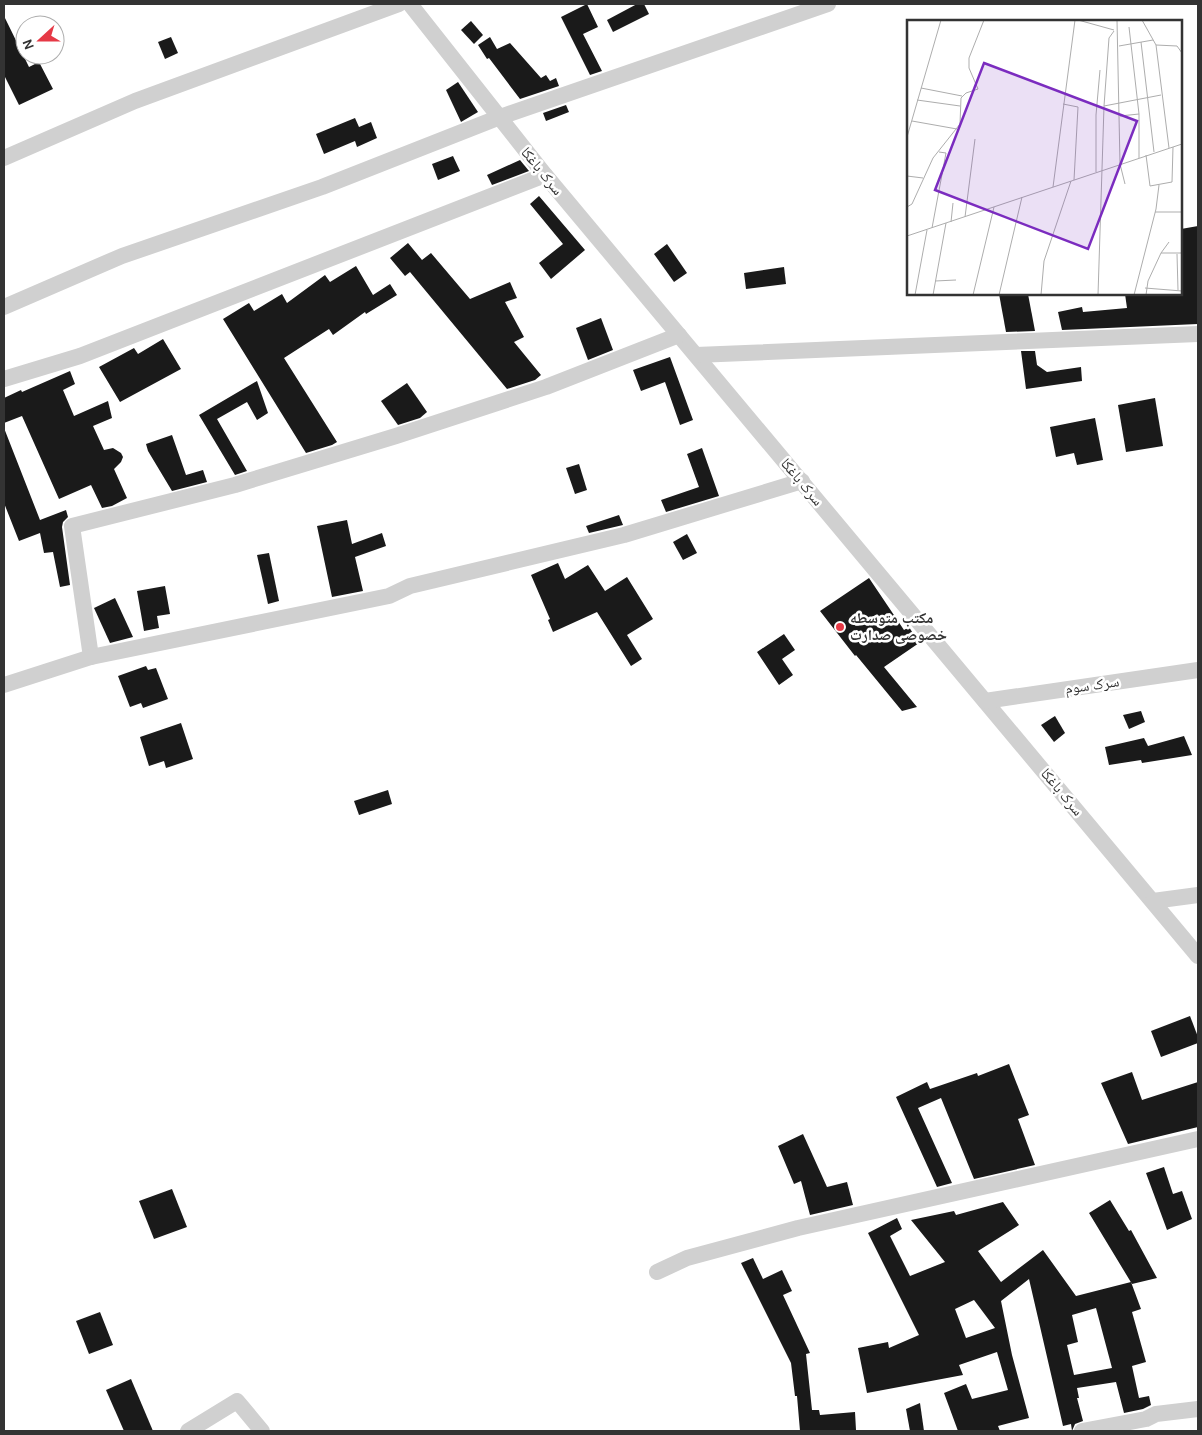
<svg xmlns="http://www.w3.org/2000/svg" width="1202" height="1435" font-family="Karla,'Noto Naskh Arabic',sans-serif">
	<rect width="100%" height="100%" fill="#fff"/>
	<g fill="#1a1a1a" fill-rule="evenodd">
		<path d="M587 4 598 27 583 34 602 71 590 75 561 17Z"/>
		<path d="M637 4H644L649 14 613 32 607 20Z"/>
		<path d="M4 16 29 67 39 62 53 89 19 105 4 75Z"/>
		<path d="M471 21 483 35 474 44 461 30Z"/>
		<path d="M171 37 178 53 165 59 158 42Z"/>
		<path d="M490 37 497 49 510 43 541 78 546 75 550 81 556 78 559 86 520 99 489 58 487 59 478 45Z"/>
		<path d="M458 82 478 112 461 122 446 90Z"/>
		<path d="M566 105 569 112 546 121 543 113Z"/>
		<path d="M355 118 359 127 371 122 377 138 357 147 355 141 324 154 316 134Z"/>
		<path d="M453 156 460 171 438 180 432 164Z"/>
		<path d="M520 160 529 171 492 185 487 175Z"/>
		<path d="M539 196 585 250 551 279 539 263 563 244 530 204Z"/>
		<path d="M1198 226V324L1062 330 1058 312 1082 307 1083 312 1127 308 1125 294H1181V229Z"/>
		<path d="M408 243 422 260 431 253 470 299 510 282 517 298 505 302 524 337 514 342 541 375 535 380 507 389 410 272 405 276 390 258Z"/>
		<path d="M667 244 687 273 674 282 654 254Z"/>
		<path d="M356 266 373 295 390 284 397 295 366 314 365 312 333 335 329 329 284 358 337 442 332 445 306 453 223 319 249 303 254 311 282 294 287 303 325 275 330 282Z"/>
		<path d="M784 267 786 284 746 289 744 273Z"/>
		<path d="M999 294H1028L1035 331 1006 332Z"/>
		<path d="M601 318 613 350 588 360 576 328Z"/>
		<path d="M163 339 181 369 120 402 99 367 134 348 138 354Z"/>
		<path d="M1021 351H1035L1037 365 1047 372 1081 367 1082 381 1026 389Z"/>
		<path d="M670 357 693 420 680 425 665 382 641 391 633 370Z"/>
		<path d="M70 371 75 384 63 390 74 416 108 401 112 418 93 426 104 450 113 448 121 453 123 457 121 462 114 469 127 498 112 506 102 508 91 485 59 499 22 416 4 423V398L21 390 22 392Z"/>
		<path d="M257 381 268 413 257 420 247 402 217 419 247 471 235 475 199 415Z"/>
		<path d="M407 383 427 412 420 418 398 425 381 401Z"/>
		<path d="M1155 398 1163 446 1126 452 1118 405Z"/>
		<path d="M1095 418 1103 460 1077 465 1074 453 1056 457 1050 427Z"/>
		<path d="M4 428 40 520 66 510 68 517 63 522 62 527 70 585 60 587 53 552 44 553 40 533 19 541 4 503Z"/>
		<path d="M172 435 186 475 203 470 207 482 172 491 148 451 146 444Z"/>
		<path d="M702 448 719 496 666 512 661 500 699 487 687 454Z"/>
		<path d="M579 464 587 490 575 494 566 468Z"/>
		<path d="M619 515 623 525 589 533 586 526Z"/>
		<path d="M347 520 352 544 382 533 386 546 355 557 363 591 332 597 317 526Z"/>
		<path d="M687 534 697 553 683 560 673 542Z"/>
		<path d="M269 553 279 601 268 604 257 555Z"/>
		<path d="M558 563 565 579 588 565 605 591 627 577 653 619 627 635 642 659 631 666 597 612 553 632 548 620 550 619 531 575Z"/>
		<path d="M869 578 904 630 909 627 919 643 884 667 917 707 902 711 856 655 855 656 820 611Z"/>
		<path d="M165 586 170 614 157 616 159 628 144 631 137 591Z"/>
		<path d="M115 598 133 637 110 643 94 608Z"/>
		<path d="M784 634 795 650 782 659 793 675 779 685 757 652Z"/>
		<path d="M146 666 148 670 156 668 168 699 143 708 141 703 130 707 118 676Z"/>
		<path d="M1141 711 1145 722 1129 729 1123 715Z"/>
		<path d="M1055 716 1065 733 1054 742 1041 725Z"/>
		<path d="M181 723 193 759 166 768 164 761 149 766 140 737Z"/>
		<path d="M1184 736 1192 755 1142 763 1141 760 1109 765 1105 747 1144 738 1148 746Z"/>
		<path d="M388 790 392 804 359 815 354 801Z"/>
		<path d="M1190 1016 1198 1037V1043L1161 1057 1151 1031Z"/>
		<path d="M1009 1064 1029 1115 1018 1119 1035 1165 974 1179 941 1098 918 1108 952 1183 937 1187 896 1097 927 1082 930 1089 977 1073 978 1076Z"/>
		<path d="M1132 1072 1142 1100 1198 1082V1127L1128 1144 1101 1083Z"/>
		<path d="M803 1134 827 1187 847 1182 853 1205 810 1215 801 1181 794 1184 778 1146Z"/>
		<path d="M1164 1167 1173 1194 1182 1191 1192 1219 1167 1230 1146 1173Z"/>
		<path d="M172 1189 187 1227 154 1239 139 1201Z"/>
		<path d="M1110 1200 1129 1231 1131 1230 1157 1278 1132 1284 1089 1213Z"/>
		<path d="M1003 1202 1019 1225 978 1251 1001 1282 1043 1250 1076 1296 1131 1282 1141 1309 1132 1312 1146 1362 1132 1366 1139 1398 1149 1396 1151 1405 1143 1409 1124 1413 1116 1382 1077 1388 1079 1398H1077L1083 1421 1075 1424 1072 1431 1071 1424 1063 1426 1029 1279 1001 1301 1012 1355 1029 1418 998 1426 1000 1431H958L944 1393 966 1384 972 1399 1008 1390 997 1352 959 1365 963 1375 867 1393 858 1348 888 1342 889 1348 919 1335 868 1233 897 1218 902 1229 890 1236 910 1276 945 1262 911 1220 954 1211 956 1215ZM974 1300 995 1328 966 1338 955 1309ZM1096 1308 1112 1368 1074 1375 1067 1345 1078 1342 1072 1315Z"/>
		<path d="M753 1258 763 1279 782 1270 792 1291 783 1295 810 1353 806 1354 812 1410H819L820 1415 855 1412 856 1430 800 1431 797 1396H795L791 1363 741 1263Z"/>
		<path d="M100 1312 113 1345 89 1354 76 1321Z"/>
		<path d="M131 1379 153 1431H124L106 1390Z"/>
		<path d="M920 1403 924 1431H910L906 1409Z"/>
	</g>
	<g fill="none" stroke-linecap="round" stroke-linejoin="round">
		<g stroke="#d0d0d0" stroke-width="16">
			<path d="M410 4 545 175 1198 956"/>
			<path d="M4 158 135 101 399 4"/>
			<path d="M4 307 122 256 322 187 500 117 828 4"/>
			<path d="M696 355 1198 334"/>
			<path d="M4 379 80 356 545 175"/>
			<path d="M91 657 72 526 235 485 396 436 546 387 679 335"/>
			<path d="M4 685 91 657 389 596 410 586 624 535 802 481"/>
			<path d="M985 701 1198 670"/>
			<path d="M1153 901 1198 895"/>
			<path d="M657 1272 687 1258 798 1228 1198 1139"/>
			<path d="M188 1431 237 1401 262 1431"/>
			<path d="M1082 1431 1146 1419 1156 1414 1198 1409"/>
		</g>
	</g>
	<circle fill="#e63946" stroke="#fff" stroke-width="2" cx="840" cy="627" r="5"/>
	<g text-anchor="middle" stroke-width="5" stroke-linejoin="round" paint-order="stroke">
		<g font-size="15" fill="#333" stroke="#fff">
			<text transform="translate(542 171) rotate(51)" y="5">سرک باغکا</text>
			<text transform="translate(802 482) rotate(50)" y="5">سرک باغکا</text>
			<text transform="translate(1092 685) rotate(-8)" y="5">سرک سوم</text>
			<text transform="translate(1062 792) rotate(50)" y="5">سرک باغکا</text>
		</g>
		<g font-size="15" font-weight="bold" fill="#333" stroke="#fff" text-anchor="start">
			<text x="850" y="623">مکتب متوسطه<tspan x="850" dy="17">خصوصی صدارت</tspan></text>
		</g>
	</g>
	<g transform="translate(907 20)">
		<rect width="275" height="275" fill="#fff"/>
		<path fill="none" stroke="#adadad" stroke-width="1" d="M171 0 207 10M210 0 213 144 218 164M235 0 249 25 262 128M222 7 232 94V138M234 22 247 132M249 25 270 26 275 33M212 26 246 20M14 68 55 76M10 80 53 86M156 84 171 87 167 160M197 86 254 75M213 96 232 94M5 101 50 109M0 117 34 0M239 135 243 166 265 162 266 127M189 152V95L193 50M0 156 16 158M146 167 168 0M0 187 5 184 26 138 53 104 54 78 59 73 71 69 62 48V38L77 0M248 192H275M58 197 68 119M44 202 46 183M25 208 39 133 32 132M0 216 275 124M254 233H275M270 234 271 270M28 261 49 260M238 268 275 271M8 275 20 210M26 275 39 203M66 275 87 187M92 275 115 177M134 275 137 241 164 161M191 275 197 86 202 18 207 11M227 275 249 189 252 165M239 275 241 261 254 233 262 222"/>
		<path fill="#7b2cbf" fill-opacity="0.15" stroke="#7b2cbf" stroke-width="2.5" d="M77 43 230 101 181 229 28 170Z"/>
		<rect width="275" height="275" fill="none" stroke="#333" stroke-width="2.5"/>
	</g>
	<rect width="1202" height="1435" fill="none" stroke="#333333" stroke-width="10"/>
	<g transform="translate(40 40) rotate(249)"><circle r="24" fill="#ffffff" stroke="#adadad"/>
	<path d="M0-4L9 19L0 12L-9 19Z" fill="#e63946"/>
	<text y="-8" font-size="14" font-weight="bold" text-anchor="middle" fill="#333333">N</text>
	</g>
</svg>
